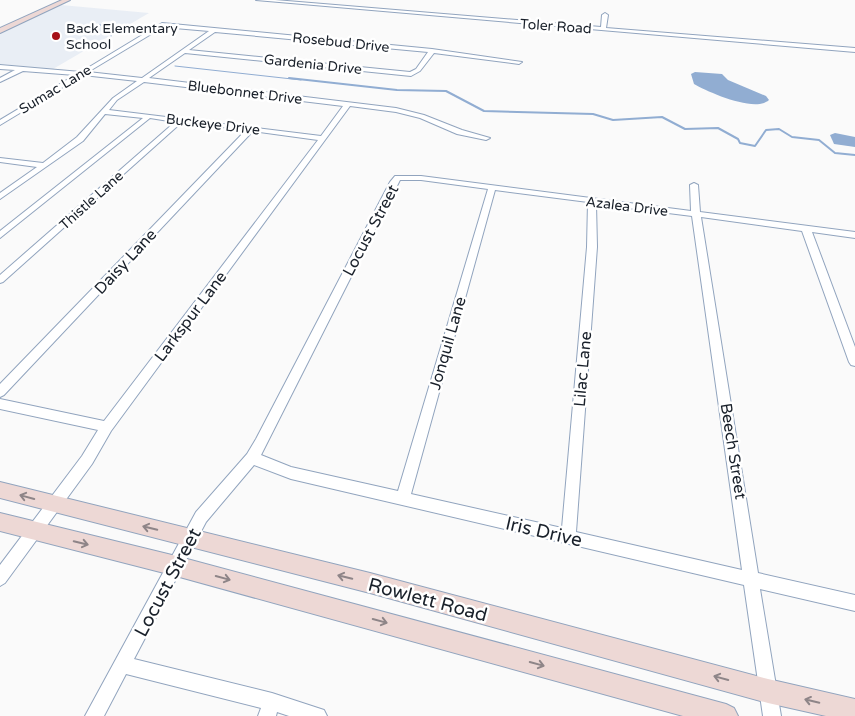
<svg xmlns="http://www.w3.org/2000/svg" width="855" height="716" font-family="'Varela Round',sans-serif">
	<rect width="100%" height="100%" fill="#fafafa"/>
	<path fill="#e9eef5" d="M61 5 149 13 53 69 0 64V33Z"/>
	<g fill="#91add2">
		<path d="M695 72 722 74 728 80 766 96 769 100C755 113 708 92 694 84L691 74Z"/>
		<path d="M835 133 855 137V147L834 144 830 135Z"/>
	</g>
	<g fill="none" stroke-linecap="round" stroke-linejoin="round">
		<g stroke="#91add2" stroke-width="1">
			<path d="M93 25H111V36"/>
			<path d="M175 66 301 80"/>
		</g>
		<path stroke="#91add2" stroke-width="2" d="M289 78 397 90 446 91 484 111 593 114 613 120 662 117 685 129 718 128 738 139 740 143 755 146 766 130 779 129 792 137 819 140 835 153 855 155"/>
		<g stroke="#91a4be" stroke-width="2">
			<g id="street">
				<path d="M256 0H275L601 27 602 15 605 13 608 15 606 28 855 48V52Z"/>
				<path d="M162 23 432 49 522 62 519 64 434 53 420 71 411 76 185 53 149 78 396 108 424 115 462 130 490 138 486 140 457 134 420 118 396 112 350 106 111 431 92 464 5 583 0 586V565L82 456 98 430 0 409V399L104 421 318 140 253 131 4 395 0 397V384L246 130 182 122 3 282 0 283V275L175 122 150 118 0 238V231L143 118 105 114 83 141 0 199V193L37 167 0 162V158L43 163 77 137 113 98 137 81 83 75 0 125V120L75 75 23 71 0 82V78L15 70 0 69V65L81 72ZM163 27 209 31 142 78 88 72ZM215 32 428 52 416 69 410 72 189 50ZM144 82 343 106 321 136 109 110 117 100Z"/>
				<path d="M395 176H421L691 211 690 185 694 183 698 185 700 212 855 232V238L812 232 855 347V366L851 365 849 362 802 231 701 217 758 573 855 595V611L760 589 781 716H763L744 585 291 479 254 465 206 522 134 659 272 693 324 710 327 716H289L277 712 276 716H258L261 708 126 674 104 716H85L196 512 247 454 256 439 390 182ZM400 180H421L488 189 398 491 291 467 261 455ZM495 190 588 202 587 247 562 528 411 494ZM596 204 692 216 742 570 576 532 597 247Z"/>
			</g>
		</g>
		<g stroke="#91a4be" stroke-width="2">
			<g id="secondary">
				<path d="M62 0H70L0 33V28Z"/>
				<path d="M0 482 370 573 768 679 855 699V716H826L768 703 370 593 0 498Z"/>
				<path d="M0 513 176 556 726 704 734 708 738 716H683L176 576 0 531Z"/>
			</g>
		</g>
		<use href="#street" fill="#fff" fill-rule="evenodd"/>
		<use href="#secondary" fill="#edd8d5" fill-rule="evenodd"/>
	</g>
	<defs><path id="oneway-shaft" d="M-6 0H5M1.5-3L5.5 0L1.5 3" fill="none" stroke-width="1.6" stroke-linecap="round" stroke-linejoin="round" transform="scale(1.25)"/></defs>
	<g stroke="#8e8588">
		<use href="#oneway-shaft" transform="translate(27 497) rotate(-165)"/>
		<use href="#oneway-shaft" transform="translate(150 528) rotate(-166)"/>
		<use href="#oneway-shaft" transform="translate(81 543) rotate(14)"/>
		<use href="#oneway-shaft" transform="translate(345 577) rotate(-166)"/>
		<use href="#oneway-shaft" transform="translate(223 578) rotate(15)"/>
		<use href="#oneway-shaft" transform="translate(380 621) rotate(15)"/>
		<use href="#oneway-shaft" transform="translate(537 664) rotate(15)"/>
		<use href="#oneway-shaft" transform="translate(721 678) rotate(-165)"/>
		<use href="#oneway-shaft" transform="translate(812 701) rotate(-167)"/>
	</g>
	<circle fill="#a71118" stroke="#fff" stroke-width="2" cx="56" cy="36" r="5"/>
	<g text-anchor="middle" stroke-width="5" stroke-linejoin="round" paint-order="stroke">
		<g font-size="14" fill="#19202a" stroke="#fff">
			<text transform="translate(556 26) rotate(4)" y="5">Toler Road</text>
			<text transform="translate(341 42) rotate(6)" y="5">Rosebud Drive</text>
			<text transform="translate(313 64) rotate(6)" y="5">Gardenia Drive</text>
			<text transform="translate(55 89) rotate(-31)" y="5">Sumac Lane</text>
			<text transform="translate(245 92) rotate(7)" y="5">Bluebonnet Drive</text>
			<text transform="translate(213 124) rotate(7)" y="5">Buckeye Drive</text>
			<text transform="translate(91 200) rotate(-42)" y="5">Thistle Lane</text>
			<text transform="translate(627 206) rotate(7)" y="5">Azalea Drive</text>
		</g>
		<g font-size="14" fill="#19202a" stroke="#fff" text-anchor="start">
			<text x="66" y="33">Back Elementary<tspan x="66" dy="16">School</tspan></text>
		</g>
		<g font-size="16" fill="#19202a" stroke="#fff">
			<text transform="translate(370 230) rotate(-62)" y="6">Locust Street</text>
			<text transform="translate(125 261) rotate(-47)" y="6">Daisy Lane</text>
			<text transform="translate(190 316) rotate(-53)" y="6">Larkspur Lane</text>
			<text transform="translate(447 343) rotate(-74)" y="6">Jonquil Lane</text>
			<text transform="translate(582 369) rotate(-85)" y="6">Lilac Lane</text>
			<text transform="translate(734 451) rotate(81)" y="6">Beech Street</text>
		</g>
		<g font-size="19" fill="#19202a" stroke="#fff">
			<text transform="translate(544 531) rotate(13)" y="7">Iris Drive</text>
			<text transform="translate(167 582) rotate(-62)" y="7">Locust Street</text>
			<text transform="translate(428 599) rotate(15)" y="7">Rowlett Road</text>
		</g>
	</g>
</svg>
